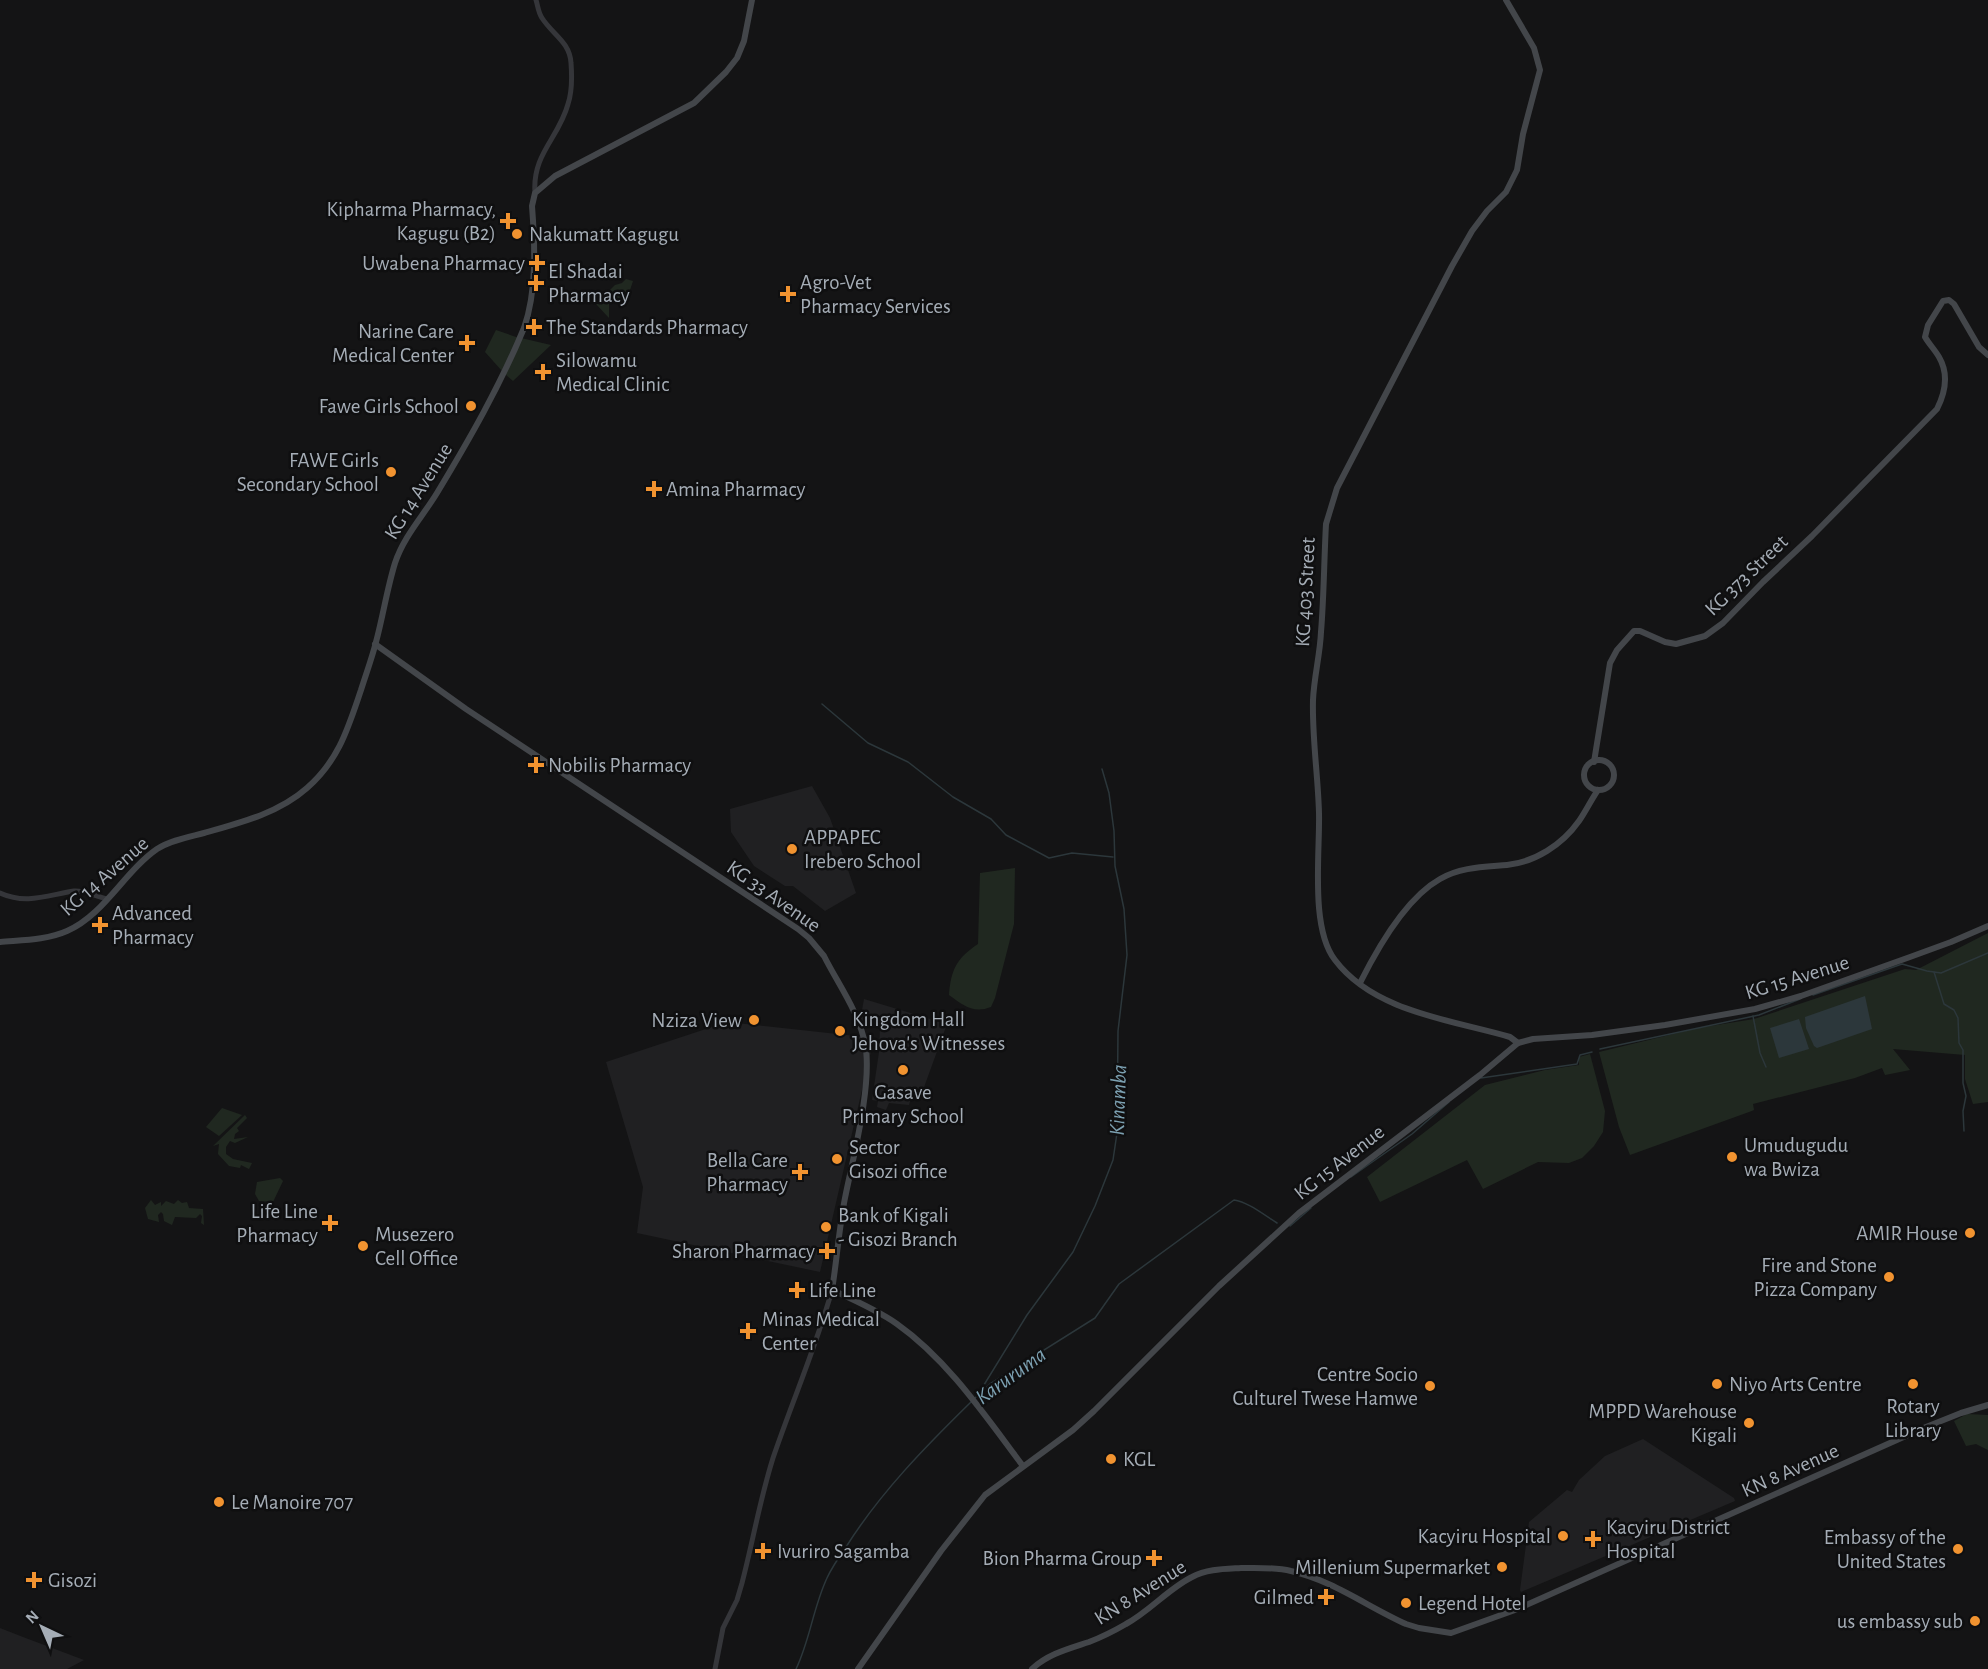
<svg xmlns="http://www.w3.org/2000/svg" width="1988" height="1669" font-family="'Alegreya Sans',sans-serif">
	<rect width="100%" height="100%" fill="#141415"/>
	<g fill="#202022">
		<path d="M812 786 830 818 856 893 825 911 793 886H785L754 866 731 832 730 809Z"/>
		<path d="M864 999 947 1024 923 1090 913 1089 909 1105 889 1103 886 1110 877 1107 878 1101 872 1100 879 1052 880 1028 860 1021Z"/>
		<path d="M727 1022 874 1038 820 1272 637 1233 643 1187 606 1062Z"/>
		<path d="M1643 1439 1734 1498 1735 1501 1521 1592 1520 1590 1529 1522 1567 1490 1572 1492 1579 1480 1605 1456Z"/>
		<path d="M0 1628 23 1637 84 1660 67 1669H0Z"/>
	</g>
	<g fill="#202820">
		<path d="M626 279 633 281 627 299 609 300V318L596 304 615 285 622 283Z"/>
		<path d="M496 330 519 338 502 371 485 352Z"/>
		<path d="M521 338 551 345 513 381 505 374Z"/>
		<path d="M1015 868 1014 924 995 998 991 1007C973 1014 963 1005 949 995 951 969 957 958 978 944L980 873Z"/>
		<path d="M1988 933V1102L1973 1104 1965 1079V1055L1893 1049 1910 1070 1885 1075 1882 1068 1855 1078 1753 1104 1754 1110 1749 1112 1630 1155 1619 1127 1599 1052 1698 1028 1754 1019 1905 969 1916 970Z"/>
		<path d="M1590 1054 1605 1111 1603 1132 1594 1146 1582 1158 1569 1163 1538 1162 1483 1189 1467 1160 1380 1202 1367 1177 1485 1085 1545 1070 1579 1065V1057Z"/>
		<path d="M222 1108 242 1115 219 1136 206 1127Z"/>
		<path d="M245 1115 247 1118 237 1128 239 1131 235 1134 234 1139 248 1137 235 1143 230 1141 226 1147V1154L233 1159 252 1163 249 1169 241 1165 240 1168 229 1166 218 1154 219 1144 213 1146Z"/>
		<path d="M280 1178 283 1181 273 1202 259 1201 255 1194 257 1182Z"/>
		<path d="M151 1200 155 1205 161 1202V1206L166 1201 174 1204 178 1200 182 1203 187 1202 189 1208 203 1209 204 1225 201 1223 202 1216 200 1214 196 1218 175 1217 172 1225 164 1221 163 1214 161 1212 158 1215 159 1222 148 1219 145 1208Z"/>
		<path d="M1967 1414 1988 1415V1450L1976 1444 1966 1446 1954 1421Z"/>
	</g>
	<g fill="#2c373b">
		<path d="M1865 996 1872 1029 1817 1048 1814 1046 1806 1028 1805 1017Z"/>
		<path d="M1799 1019 1809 1049 1779 1058 1770 1028Z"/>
	</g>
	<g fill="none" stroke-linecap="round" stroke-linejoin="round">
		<g stroke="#2c373b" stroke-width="1.5">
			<path d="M822 704 868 743 908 762 953 797 991 819 1006 835 1049 858 1072 853 1113 857"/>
			<path d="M1934 972 1944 1004 1954 1010 1958 1018 1959 1043 1963 1050V1083L1966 1096 1963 1111 1964 1131"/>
			<path d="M1813 995 1902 964 1927 971 1941 973 1988 953"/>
			<path d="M1753 1016 1760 1053 1766 1067"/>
			<path d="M1600 1049 1759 1015 1800 999"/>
			<path d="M1481 1078 1577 1064 1580 1055 1592 1052"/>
			<path d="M1351 1177 1412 1134 1449 1102"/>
			<path d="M1290 1226 1311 1208"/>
			<path d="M979 1393 1027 1315 1073 1252 1095 1206 1113 1160 1117 1133 1118 1031 1127 955 1124 909 1115 866 1114 831 1109 793 1102 769"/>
			<path d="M974 1399 990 1384 1095 1318 1119 1284 1234 1200C1248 1202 1264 1215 1277 1223"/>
			<path d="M796 1669C810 1640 813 1608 827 1578 832 1567 839 1557 846 1547 880 1493 925 1447 971 1402"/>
		</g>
		<g stroke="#35363a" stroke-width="5">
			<path d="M535 193C532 154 559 138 568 104 572 92 572 76 571 63 570 42 552 34 542 18 538 12 538 6 536 0"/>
			<path d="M0 893C26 905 48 895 74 891 84 890 97 897 107 899"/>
			<path d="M715 1669 723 1628 737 1600 742 1583C753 1541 760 1499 773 1458 792 1402 816 1347 832 1290"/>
		</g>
		<g stroke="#43464a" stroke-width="6">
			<path d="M1506 0 1534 48 1540 70 1523 134 1517 170 1506 192 1487 211 1472 231 1452 266 1337 488 1326 524C1324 560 1324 596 1321 632 1320 655 1314 677 1313 700 1312 738 1318 775 1319 813 1320 853 1310 928 1335 960 1374 1012 1452 1020 1510 1037L1518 1043"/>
			<path d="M375 644 466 709 798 929 809 938 824 956C838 984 859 1012 865 1044 873 1082 853 1158 845 1198 839 1228 837 1259 832 1290 854 1300 877 1310 897 1324 948 1360 986 1417 1023 1466"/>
			<circle cx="1599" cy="775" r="15"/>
			<path d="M1594 762 1610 663 1617 650 1634 631H1640L1665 642 1676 644 1705 636 1723 623 1763 582 1812 536 1937 409C1945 393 1949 374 1939 357 1935 350 1929 344 1925 337L1928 325 1943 301 1949 300 1954 304 1979 347 1988 355"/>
			<path d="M0 942C21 940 47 940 67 931 104 915 124 872 157 849 171 840 189 837 204 833 240 823 279 813 307 788 339 760 348 728 361 690 366 674 372 658 376 642 383 616 387 589 395 563 404 536 423 516 437 493 469 440 500 386 524 328 537 291 535 245 532 206L535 193 555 176 694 103 726 72 737 58 744 41 752 0"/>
			<path d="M1360 983C1377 949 1406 898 1440 879 1460 867 1484 867 1507 865 1535 862 1562 845 1579 821 1586 811 1591 800 1598 790"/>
			<path d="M858 1669 941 1551 985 1495 1073 1430 1094 1411 1219 1286 1299 1213 1480 1075 1518 1043 1533 1039 1592 1035 1665 1025 1755 1009 1801 996 1910 957 1951 942 1988 926"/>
			<path d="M1032 1669C1048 1654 1068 1649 1089 1642 1102 1637 1114 1631 1126 1624 1150 1611 1168 1589 1192 1577 1207 1569 1224 1569 1241 1568 1257 1568 1275 1567 1291 1571 1332 1580 1368 1607 1406 1624L1419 1628 1451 1633 1515 1610 1926 1427 1961 1413 1988 1405"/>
		</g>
	</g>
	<g fill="#f19330" stroke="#0f0f10" stroke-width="2">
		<path d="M505 212h6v6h6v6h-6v6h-6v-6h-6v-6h6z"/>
		<circle cx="517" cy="234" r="6"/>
		<path d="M534 254h6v6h6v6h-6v6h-6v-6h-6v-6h6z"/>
		<path d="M533 274h6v6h6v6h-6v6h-6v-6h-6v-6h6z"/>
		<path d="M785 285h6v6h6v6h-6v6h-6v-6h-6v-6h6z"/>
		<path d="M531 318h6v6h6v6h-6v6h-6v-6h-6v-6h6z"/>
		<path d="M464 334h6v6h6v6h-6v6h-6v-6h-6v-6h6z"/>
		<path d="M540 363h6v6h6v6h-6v6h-6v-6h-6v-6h6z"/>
		<circle cx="471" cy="406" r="6"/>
		<circle cx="391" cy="472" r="6"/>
		<path d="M651 480h6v6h6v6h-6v6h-6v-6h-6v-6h6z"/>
		<path d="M533 756h6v6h6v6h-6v6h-6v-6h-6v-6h6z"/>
		<circle cx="792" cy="849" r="6"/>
		<path d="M97 916h6v6h6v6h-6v6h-6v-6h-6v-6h6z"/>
		<circle cx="754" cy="1020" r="6"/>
		<circle cx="840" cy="1031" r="6"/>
		<circle cx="903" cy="1070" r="6"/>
		<circle cx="1732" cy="1157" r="6"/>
		<circle cx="837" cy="1159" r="6"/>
		<path d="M797 1163h6v6h6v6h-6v6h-6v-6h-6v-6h6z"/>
		<path d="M327 1214h6v6h6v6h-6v6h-6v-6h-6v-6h6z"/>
		<circle cx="826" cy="1227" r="6"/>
		<circle cx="1970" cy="1233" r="6"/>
		<circle cx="363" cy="1246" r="6"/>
		<path d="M824 1242h6v6h6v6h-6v6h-6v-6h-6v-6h6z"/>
		<circle cx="1889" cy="1277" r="6"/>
		<path d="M794 1281h6v6h6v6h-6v6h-6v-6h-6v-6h6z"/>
		<path d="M745 1322h6v6h6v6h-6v6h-6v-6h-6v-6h6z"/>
		<circle cx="1717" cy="1384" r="6"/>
		<circle cx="1913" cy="1384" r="6"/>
		<circle cx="1430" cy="1386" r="6"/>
		<circle cx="1749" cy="1423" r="6"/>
		<circle cx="1111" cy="1459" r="6"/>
		<circle cx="219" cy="1502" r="6"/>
		<circle cx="1563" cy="1536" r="6"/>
		<path d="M1590 1530h6v6h6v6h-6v6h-6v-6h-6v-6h6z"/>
		<circle cx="1958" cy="1549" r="6"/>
		<path d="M760 1542h6v6h6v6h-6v6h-6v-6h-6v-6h6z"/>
		<path d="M1151 1549h6v6h6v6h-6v6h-6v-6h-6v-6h6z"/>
		<circle cx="1502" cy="1567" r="6"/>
		<path d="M31 1571h6v6h6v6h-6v6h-6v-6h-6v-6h6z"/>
		<path d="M1323 1588h6v6h6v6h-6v6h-6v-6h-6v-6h6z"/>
		<circle cx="1406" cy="1603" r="6"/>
		<circle cx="1975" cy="1621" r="6"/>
	</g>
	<g text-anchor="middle" stroke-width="5" stroke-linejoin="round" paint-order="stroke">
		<g font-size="21" fill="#a5adb6" stroke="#0f0f10" text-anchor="start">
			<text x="496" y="216" text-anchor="end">Kipharma Pharmacy,<tspan x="496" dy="24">Kagugu (B2)</tspan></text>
			<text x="529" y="241">Nakumatt Kagugu</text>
			<text x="525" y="270" text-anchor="end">Uwabena Pharmacy</text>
			<text x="548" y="278">El Shadai<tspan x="548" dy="24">Pharmacy</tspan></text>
			<text x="800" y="289">Agro-Vet<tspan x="800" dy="24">Pharmacy Services</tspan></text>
			<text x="546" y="334">The Standards Pharmacy</text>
			<text x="454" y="338" text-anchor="end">Narine Care<tspan x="454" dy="24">Medical Center</tspan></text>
			<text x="556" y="367">Silowamu<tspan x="556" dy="24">Medical Clinic</tspan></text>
			<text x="459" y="413" text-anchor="end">Fawe Girls School</text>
			<text x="379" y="467" text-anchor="end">FAWE Girls<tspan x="379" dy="24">Secondary School</tspan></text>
			<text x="666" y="496">Amina Pharmacy</text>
			<text x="548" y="772">Nobilis Pharmacy</text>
			<text x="804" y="844">APPAPEC<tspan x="804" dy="24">Irebero School</tspan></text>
			<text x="112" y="920">Advanced<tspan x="112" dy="24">Pharmacy</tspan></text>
			<text x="852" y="1026">Kingdom Hall<tspan x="852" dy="24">Jehova's Witnesses</tspan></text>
			<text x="742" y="1027" text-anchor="end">Nziza View</text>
			<text x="903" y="1099" text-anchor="middle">Gasave<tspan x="903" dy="24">Primary School</tspan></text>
			<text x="1744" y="1152">Umudugudu<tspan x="1744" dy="24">wa Bwiza</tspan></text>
			<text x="849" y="1154">Sector<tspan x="849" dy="24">Gisozi office</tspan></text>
			<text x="788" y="1167" text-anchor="end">Bella Care<tspan x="788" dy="24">Pharmacy</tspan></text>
			<text x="318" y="1218" text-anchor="end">Life Line<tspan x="318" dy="24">Pharmacy</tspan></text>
			<text x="838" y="1222">Bank of Kigali<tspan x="838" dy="24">- Gisozi Branch</tspan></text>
			<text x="1958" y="1240" text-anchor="end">AMIR House</text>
			<text x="375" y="1241">Musezero<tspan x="375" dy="24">Cell Office</tspan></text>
			<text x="815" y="1258" text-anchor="end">Sharon Pharmacy</text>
			<text x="1877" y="1272" text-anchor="end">Fire and Stone<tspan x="1877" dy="24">Pizza Company</tspan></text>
			<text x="809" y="1297">Life Line</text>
			<text x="762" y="1326">Minas Medical<tspan x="762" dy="24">Center</tspan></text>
			<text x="1418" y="1381" text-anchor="end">Centre Socio<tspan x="1418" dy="24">Culturel Twese Hamwe</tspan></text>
			<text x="1729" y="1391">Niyo Arts Centre</text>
			<text x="1913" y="1413" text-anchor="middle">Rotary<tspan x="1913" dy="24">Library</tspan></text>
			<text x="1737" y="1418" text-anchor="end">MPPD Warehouse<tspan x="1737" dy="24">Kigali</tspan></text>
			<text x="1123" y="1466">KGL</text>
			<text x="231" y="1509">Le Manoire 707</text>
			<text x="1606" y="1534">Kacyiru District<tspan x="1606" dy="24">Hospital</tspan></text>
			<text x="1551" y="1543" text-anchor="end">Kacyiru Hospital</text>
			<text x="1946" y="1544" text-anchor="end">Embassy of the<tspan x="1946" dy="24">United States</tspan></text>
			<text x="777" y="1558">Ivuriro Sagamba</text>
			<text x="1142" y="1565" text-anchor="end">Bion Pharma Group</text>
			<text x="1490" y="1574" text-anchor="end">Millenium Supermarket</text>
			<text x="48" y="1587">Gisozi</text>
			<text x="1314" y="1604" text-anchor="end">Gilmed</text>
			<text x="1418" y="1610">Legend Hotel</text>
			<text x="1963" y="1628" text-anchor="end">us embassy sub</text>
		</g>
		<g font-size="21" fill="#a5adb6" stroke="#0f0f10">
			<text transform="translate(418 491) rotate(-58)" y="7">KG 14 Avenue</text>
			<text transform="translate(1746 575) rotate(-44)" y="7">KG 373 Street</text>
			<text transform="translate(1305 592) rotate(-87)" y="7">KG 403 Street</text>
			<text transform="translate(104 876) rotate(-41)" y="7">KG 14 Avenue</text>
			<text transform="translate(774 896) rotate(35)" y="7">KG 33 Avenue</text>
			<text transform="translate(1797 977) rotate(-17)" y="7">KG 15 Avenue</text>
			<text transform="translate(1339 1162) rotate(-38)" y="7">KG 15 Avenue</text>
			<text transform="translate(1790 1470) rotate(-24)" y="7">KN 8 Avenue</text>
			<text transform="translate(1140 1592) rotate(-32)" y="7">KN 8 Avenue</text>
		</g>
		<g font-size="22" font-style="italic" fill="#7ca0b1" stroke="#0f0f10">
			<text transform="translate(1117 1100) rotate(-88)" y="8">Kinamba</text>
			<text transform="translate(1010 1375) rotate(-36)" y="8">Karuruma</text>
		</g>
	</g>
	<g transform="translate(42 1627) rotate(316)" stroke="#0f0f10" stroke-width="4.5" paint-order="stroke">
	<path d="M0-4.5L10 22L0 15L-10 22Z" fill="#a5adb6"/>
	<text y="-9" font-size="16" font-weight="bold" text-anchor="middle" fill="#a5adb6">N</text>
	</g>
</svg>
